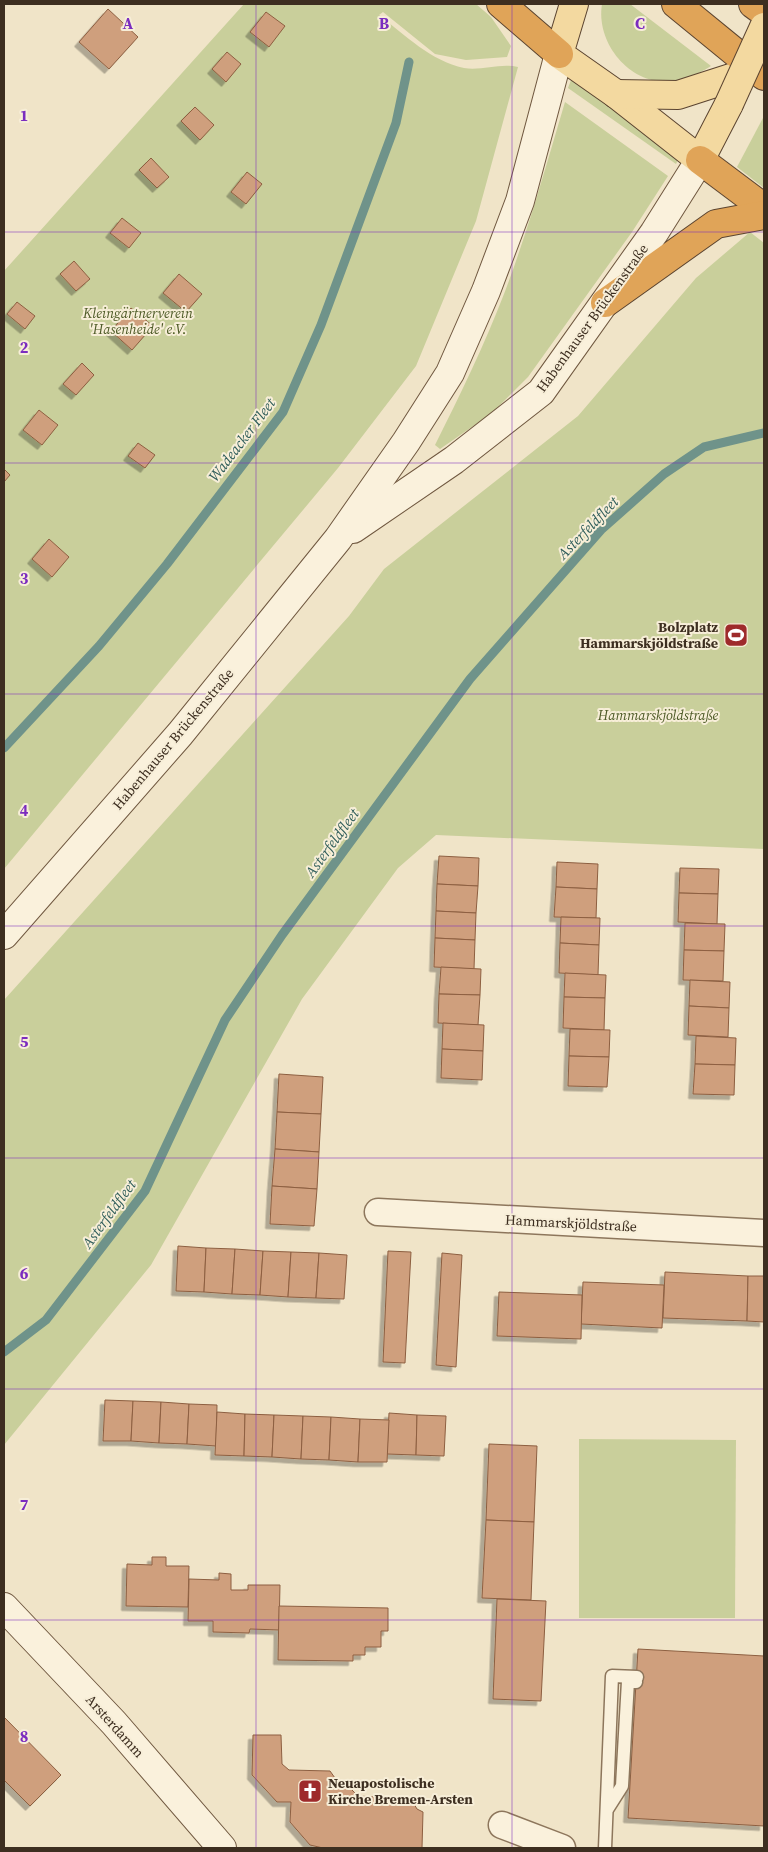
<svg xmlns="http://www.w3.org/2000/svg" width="768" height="1852" font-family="'Source Serif 4',serif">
	<defs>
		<filter id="shadow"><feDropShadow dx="-4.5" dy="4.5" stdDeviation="0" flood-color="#0004"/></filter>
	</defs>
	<rect width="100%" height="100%" fill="#f0e4c8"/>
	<g fill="#c9cf9b">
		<path d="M244 4H476L491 17 511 46 507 57 466 60 435 54 383 12 379 15C405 35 431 61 464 68 481 71 500 63 518 67L476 221 416 366 338 468 4 869V271Z"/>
		<path d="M602 4H630L711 66C696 75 682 83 664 82 626 80 596 41 602 4Z"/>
		<path d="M573 75 681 154 676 164 568 88Z"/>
		<path d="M565 102 668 176 632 232 528 377 492 413 440 449 435 445C460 395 484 346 504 294 528 231 546 166 565 102Z"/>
		<path d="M764 116V188L737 167Z"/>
		<path d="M750 232 764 243V849L436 835 398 868 302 999 151 1265 4 1445V1000L349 616 384 569 578 416 696 278Z"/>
		<path d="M579 1439 736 1440 735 1618H579Z"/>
	</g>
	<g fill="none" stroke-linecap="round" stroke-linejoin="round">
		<g stroke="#6f938a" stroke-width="9">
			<path d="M4 748 99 646 167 564 283 412 321 325 396 123 409 62"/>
			<path d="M4 1352 46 1320 145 1191 225 1020 282 935 470 679 601 530 664 474 704 447 764 433"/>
		</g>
	</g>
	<g fill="#cf9f7d" stroke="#8d5f41" filter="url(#shadow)">
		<path d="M108 9 138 37 109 69 79 42Z"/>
		<path d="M266 12 285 26 269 47 250 32Z"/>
		<path d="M227 52 241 64 226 82 212 69Z"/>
		<path d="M195 107 214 125 200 140 181 121Z"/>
		<path d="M151 158 169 177 157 188 139 170Z"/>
		<path d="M247 172 262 184 246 204 231 192Z"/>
		<path d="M122 218 141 233 129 248 110 233Z"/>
		<path d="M74 261 90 279 76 291 60 274Z"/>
		<path d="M179 274 202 294 186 312 163 293Z"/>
		<path d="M17 302 35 316 25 329 7 314Z"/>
		<path d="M131 308 153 326 132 350 111 331Z"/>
		<path d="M82 363 94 375 76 395 63 384Z"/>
		<path d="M39 410 58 425 42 445 23 430Z"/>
		<path d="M138 443 155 455 145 468 128 456Z"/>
		<path d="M4 469 10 475 4 482Z"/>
		<path d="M49 539 69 557 52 577 32 559Z"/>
		<path d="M439 856 479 858 478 886 437 884Z"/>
		<path d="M557 862 598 864 597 889 556 887Z"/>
		<path d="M680 868 719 869 718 894 679 893Z"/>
		<path d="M437 884 478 886 476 913 436 911Z"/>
		<path d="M556 887 597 889 596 918 554 917Z"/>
		<path d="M679 893 718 894 717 924 678 922Z"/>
		<path d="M436 911 476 913 475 940 435 938Z"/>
		<path d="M561 917 600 918 599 945 560 943Z"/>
		<path d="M685 923 725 924 724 951 684 950Z"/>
		<path d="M435 938 475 940 474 969 434 967Z"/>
		<path d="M560 943 599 945 598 975 559 973Z"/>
		<path d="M684 950 724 951 723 981 683 980Z"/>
		<path d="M441 967 481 969 480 995 439 994Z"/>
		<path d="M565 973 606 975 605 998 564 997Z"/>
		<path d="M690 980 730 982 729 1008 689 1006Z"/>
		<path d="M439 994 480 995 478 1025 438 1023Z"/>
		<path d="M564 997 605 998 604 1030 563 1028Z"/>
		<path d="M689 1006 729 1008 728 1037 688 1035Z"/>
		<path d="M443 1023 484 1025 483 1051 442 1049Z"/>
		<path d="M570 1029 610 1030 609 1057 569 1056Z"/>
		<path d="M696 1036 736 1038 735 1065 695 1064Z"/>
		<path d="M442 1049 483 1051 482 1080 441 1078Z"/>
		<path d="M569 1056 609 1057 607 1087 568 1086Z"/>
		<path d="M695 1064 735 1065 734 1095 693 1094Z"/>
		<path d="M279 1074 323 1077 321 1114 277 1112Z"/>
		<path d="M277 1112 321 1114 319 1152 275 1149Z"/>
		<path d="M275 1149 319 1152 317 1189 272 1186Z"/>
		<path d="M272 1186 317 1189 314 1226 270 1224Z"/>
		<path d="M178 1246 206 1248 204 1292 176 1291Z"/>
		<path d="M206 1248 235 1249 232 1294 204 1292Z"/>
		<path d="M235 1249 263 1251 260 1295 232 1294Z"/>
		<path d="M263 1251 291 1252 288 1297 260 1295Z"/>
		<path d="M388 1251 411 1252 405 1363 383 1362Z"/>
		<path d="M291 1252 319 1253 316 1298 288 1297Z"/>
		<path d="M319 1253 347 1255 344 1299 316 1298Z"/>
		<path d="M442 1253 462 1255 456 1367 436 1365Z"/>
		<path d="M665 1272 748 1276 747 1321 663 1318Z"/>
		<path d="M748 1276H764V1322L747 1321Z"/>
		<path d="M583 1282 664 1285 662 1328 581 1324Z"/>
		<path d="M499 1292 582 1295 581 1339 497 1336Z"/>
		<path d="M105 1400 133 1401 131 1441H103Z"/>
		<path d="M133 1401 161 1402 159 1443 131 1441Z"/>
		<path d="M161 1402 189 1404 187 1444 159 1443Z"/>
		<path d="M189 1404 217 1405 216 1446 187 1444Z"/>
		<path d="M217 1412 245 1414 244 1456 215 1455Z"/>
		<path d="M389 1413 417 1415 416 1455 387 1454Z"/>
		<path d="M245 1414 274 1415 272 1457 244 1456Z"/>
		<path d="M274 1415 303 1416 301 1459 272 1457Z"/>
		<path d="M417 1415 446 1416 444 1456 416 1455Z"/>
		<path d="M303 1416 331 1417 329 1460 301 1459Z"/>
		<path d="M331 1417 360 1419 358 1462 329 1460Z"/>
		<path d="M360 1419 389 1420 387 1462H358Z"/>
		<path d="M489 1444 537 1446 534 1522 486 1520Z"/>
		<path d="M486 1520 534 1522 531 1600 482 1598Z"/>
		<path d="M152 1557H166V1566H189L188 1607 126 1606 127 1564 152 1565Z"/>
		<path d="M219 1573 231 1574V1590H248V1585H280L279 1630 250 1629 249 1633 213 1632V1621H188L189 1579 219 1580Z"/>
		<path d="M497 1599 546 1601 541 1701 493 1699Z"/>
		<path d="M279 1606 388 1608V1631H381V1647H365V1655H353V1661L278 1660Z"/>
		<path d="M638 1649 764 1656V1826L628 1818Z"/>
		<path d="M4 1717 61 1775 30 1806 4 1780Z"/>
		<path d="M253 1735H281L282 1764 289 1770 330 1771 340 1785 348 1786 358 1796 411 1799 417 1809 423 1812 422 1848H323L310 1845 290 1822 291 1802H277L252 1775Z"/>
	</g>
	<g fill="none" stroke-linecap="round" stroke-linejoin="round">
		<g stroke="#8d765c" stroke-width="15">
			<g id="lane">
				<path d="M608 1808 622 1786 628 1681 636 1682"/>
				<path d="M605 1848 612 1676 637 1677"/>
			</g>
		</g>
		<g stroke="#8d765c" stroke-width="29">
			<g id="street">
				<path d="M378 1212 764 1233"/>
				<path d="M502 1825 562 1848"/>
			</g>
		</g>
		<g stroke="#6f573f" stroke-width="30">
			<g id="secondary">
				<path d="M353 529 454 460 541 392 654 233 700 160"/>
				<path d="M4 935 180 734 338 539 406 442 450 373 486 291 520 201 559 54"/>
				<path d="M4 1607 114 1723 222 1848"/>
			</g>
		</g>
		<g stroke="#5b4430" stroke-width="30">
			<g id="primary">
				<path d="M574 4 559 54 616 94 700 160 729 104"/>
				<path d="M616 94 678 95 743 74"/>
			</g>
		</g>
		<g stroke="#5b4430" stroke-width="30">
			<g id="highway">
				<path d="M501 4 559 54"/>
				<path d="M676 4 764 76"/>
				<path d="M753 4 764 12"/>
				<path d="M700 160 764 208"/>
				<path d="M605 303 716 224 764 215"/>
			</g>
		</g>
		<use href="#lane" stroke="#faf1dc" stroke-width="12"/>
		<use href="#street" stroke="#faf1dc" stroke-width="26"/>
		<use href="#secondary" stroke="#faf1dc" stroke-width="28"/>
		<use href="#primary" stroke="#f3d9a0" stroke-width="28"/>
		<use href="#highway" stroke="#e0a458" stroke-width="28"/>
		<g stroke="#5b4430" stroke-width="30" stroke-linecap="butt">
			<path id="primary-bridge" d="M729 104 764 27"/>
		</g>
		<use href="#primary-bridge" stroke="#f3d9a0" stroke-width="28"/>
	</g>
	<path fill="none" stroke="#7b2cbf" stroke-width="1" stroke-opacity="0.55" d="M256 4V1848M512 4V1848M4 232H764M4 463H764M4 694H764M4 926H764M4 1158H764M4 1389H764M4 1620H764"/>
	<defs>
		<g id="stadium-square" transform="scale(1.25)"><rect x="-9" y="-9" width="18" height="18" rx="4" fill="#9e2a2b" stroke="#f7eed8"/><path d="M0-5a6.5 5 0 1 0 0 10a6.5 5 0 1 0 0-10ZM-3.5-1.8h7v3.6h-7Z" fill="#fff"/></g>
		<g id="church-square" transform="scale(1.25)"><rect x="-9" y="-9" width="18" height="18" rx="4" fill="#9e2a2b" stroke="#f7eed8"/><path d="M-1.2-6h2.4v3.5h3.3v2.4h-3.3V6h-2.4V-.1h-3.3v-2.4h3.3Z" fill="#fff"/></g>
	</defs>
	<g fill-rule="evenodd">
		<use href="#stadium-square" x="736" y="635"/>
		<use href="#church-square" x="310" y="1791"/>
	</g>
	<g text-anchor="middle" stroke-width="4" stroke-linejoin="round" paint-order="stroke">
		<g font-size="14" font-style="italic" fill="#4d5a26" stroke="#f7eed8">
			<text x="138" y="318">Kleingärtnerverein<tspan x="138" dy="16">'Hasenheide' e.V.</tspan></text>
			<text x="658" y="720">Hammarskjöldstraße</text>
		</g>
		<g font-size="14" fill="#3d2e20" stroke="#f7eed8">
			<text transform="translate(592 318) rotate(-54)" y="5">Habenhauser Brückenstraße</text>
			<text transform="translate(173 739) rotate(-50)" y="5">Habenhauser Brückenstraße</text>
			<text transform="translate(571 1223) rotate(3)" y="5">Hammarskjöldstraße</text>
			<text transform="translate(115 1726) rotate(48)" y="5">Arsterdamm</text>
		</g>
		<g font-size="14" font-weight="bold" fill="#3d2e20" stroke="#f7eed8" text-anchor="end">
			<text x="718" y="632">Bolzplatz<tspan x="718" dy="16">Hammarskjöldstraße</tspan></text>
			<text x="328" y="1788" text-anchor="start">Neuapostolische<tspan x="328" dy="16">Kirche Bremen-Arsten</tspan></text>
		</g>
		<g font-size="15" font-style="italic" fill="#2f5d5a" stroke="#f7eed8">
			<text transform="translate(242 440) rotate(-53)" y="5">Wadeacker Fleet</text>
			<text transform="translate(588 528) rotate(-46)" y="5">Asterfeldfleet</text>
			<text transform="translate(332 843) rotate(-54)" y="5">Asterfeldfleet</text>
			<text transform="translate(109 1214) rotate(-54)" y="5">Asterfeldfleet</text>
		</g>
	</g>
	<g font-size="16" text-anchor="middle" font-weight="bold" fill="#7b2cbf" stroke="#f7eed8" stroke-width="4" stroke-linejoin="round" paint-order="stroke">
		<text x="128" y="29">A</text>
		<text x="384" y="29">B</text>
		<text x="640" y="29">C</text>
		<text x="24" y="121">1</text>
		<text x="24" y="353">2</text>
		<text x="24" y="584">3</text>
		<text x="24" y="816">4</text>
		<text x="24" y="1047">5</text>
		<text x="24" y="1279">6</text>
		<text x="24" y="1510">7</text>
		<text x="24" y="1742">8</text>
	</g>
	<rect width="768" height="1852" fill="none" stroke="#3d2e20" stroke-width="10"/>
</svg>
